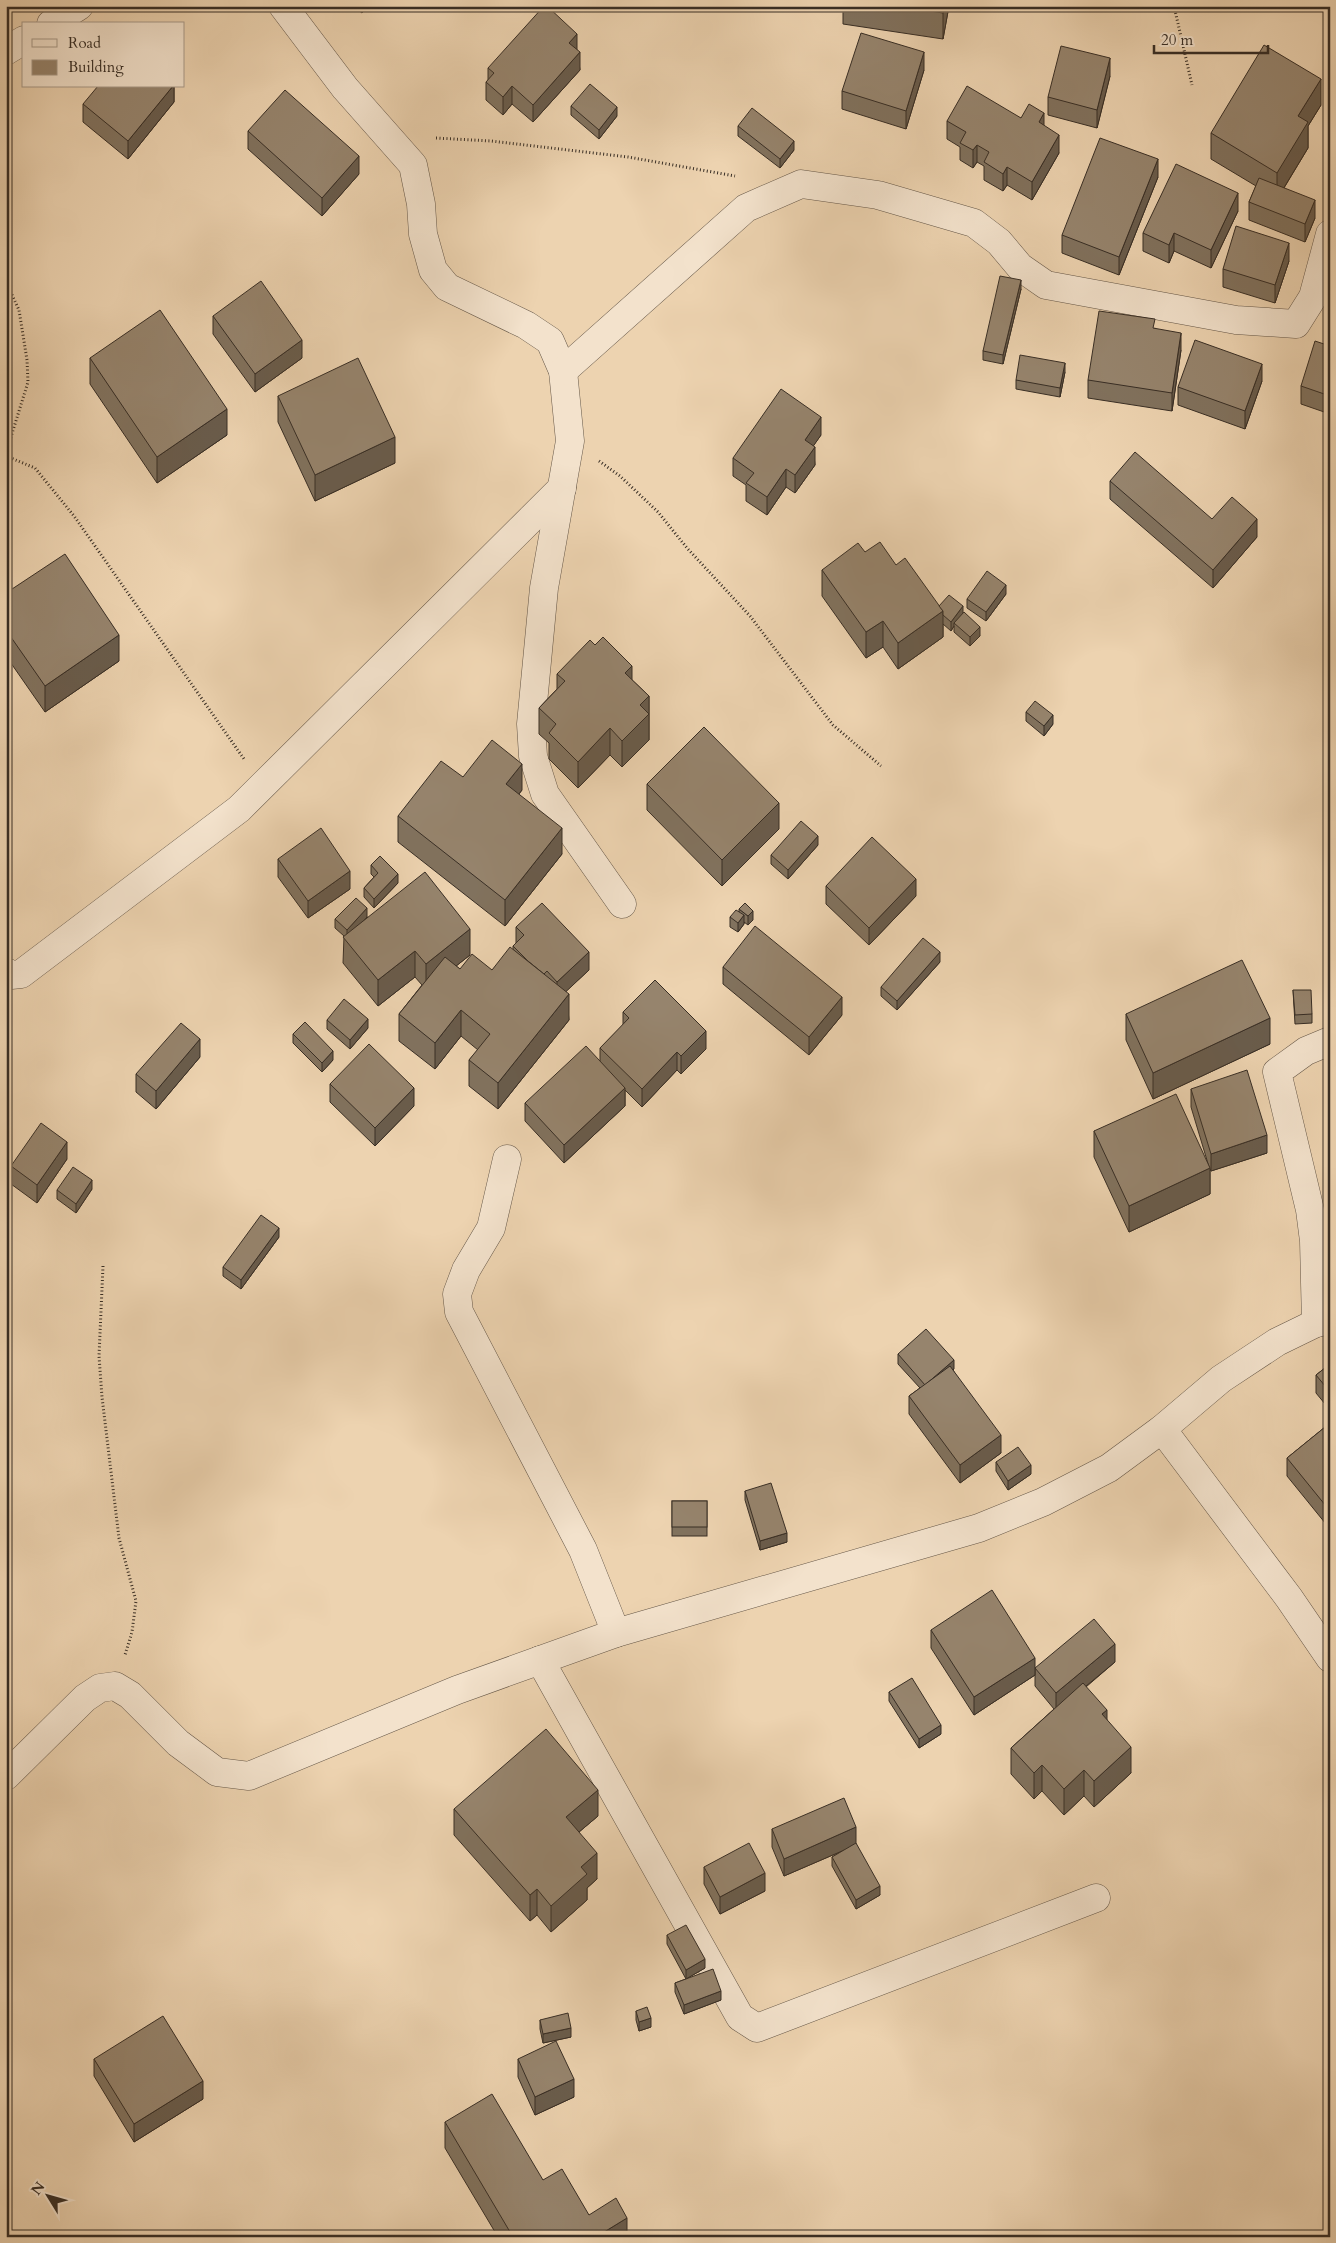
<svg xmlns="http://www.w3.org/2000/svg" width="1336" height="2243" font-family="Cardo,serif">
	<rect width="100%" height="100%" fill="#edd3b0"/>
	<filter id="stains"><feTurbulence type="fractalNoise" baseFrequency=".004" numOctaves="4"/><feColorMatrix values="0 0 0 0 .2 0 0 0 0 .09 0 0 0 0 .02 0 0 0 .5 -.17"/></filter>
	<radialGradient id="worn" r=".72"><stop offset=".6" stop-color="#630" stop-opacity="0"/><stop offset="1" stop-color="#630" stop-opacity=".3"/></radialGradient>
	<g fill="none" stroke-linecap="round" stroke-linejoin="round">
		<g stroke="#655748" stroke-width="29">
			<g id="street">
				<path d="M283 6 345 88 413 165 421 204 423 234 433 270 447 287 526 325 550 341 563 371 570 441 544 588 531 724 533 756 545 794 622 904"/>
				<path d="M51 24 79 6"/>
				<path d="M6 51 24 40"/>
				<path d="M563 371 746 208 801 184 878 195 974 223 999 242 1020 267 1046 285 1236 320 1296 324 1313 297 1330 234"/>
				<path d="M6 972 11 975 21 974 239 809 562 488"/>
				<path d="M507 1159 491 1228 466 1270 457 1294 459 1312 583 1550 616 1633"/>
				<path d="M1316 1323 1314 1241 1310 1210 1277 1072 1306 1051 1330 1041"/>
				<path d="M1162 1429 1289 1598 1330 1658"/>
				<path d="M540 1660 740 2017 757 2028 1096 1898"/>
				<path d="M6 1776 85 1698 100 1688 115 1686 130 1695 178 1743 217 1772 249 1776 457 1690 616 1633 979 1528 1043 1502 1109 1468 1162 1429 1221 1379 1277 1342 1316 1323 1330 1320"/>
			</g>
		</g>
		<g stroke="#382e25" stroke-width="3" stroke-dasharray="1 2.5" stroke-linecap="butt">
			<path d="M1174 6 1192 85"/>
			<path d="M436 138 491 141 628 157 735 176"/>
			<path d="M6 282 19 310 27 360 28 382 6 453"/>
			<path d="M6 456 35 468 74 516 244 759"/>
			<path d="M599 461 620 476 658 512 687 548 750 616 833 725 881 766"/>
			<path d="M103 1266 99 1356 102 1397 119 1538 136 1601 132 1632 125 1655"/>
		</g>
		<use href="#street" stroke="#f3e2cc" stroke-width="28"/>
	</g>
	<g fill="#81725e" stroke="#382e25">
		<path d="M353 6H367L362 13Z"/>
		<path d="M843 6H949L943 39 843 24Z"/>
		<path d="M577 50 580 70 533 122 512 104 503 115 486 100V82L488 80V68Z"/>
		<path d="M924 70 906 129 842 109V91Z"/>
		<path d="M1110 76 1097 128 1048 115V97Z"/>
		<path d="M174 86V102L128 159 83 122V104Z"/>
		<path d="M1321 105 1308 126V148L1284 188 1315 218 1305 242 1249 220V202L1256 186 1211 159V133Z"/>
		<path d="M571 106 617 116 599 139 571 115Z"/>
		<path d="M1021 118 1044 126 1059 153 1032 200 1007 185 1003 191 984 180V166L977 162 973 168 960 160V147L947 139V121Z"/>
		<path d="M738 126 794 150 780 168 738 136Z"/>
		<path d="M248 131 359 174 322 216 248 149Z"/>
		<path d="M1158 177 1119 275 1062 253V235Z"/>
		<path d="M1238 211 1211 268 1174 251 1169 263 1143 251V233Z"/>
		<path d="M1289 261 1275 303 1223 287V269Z"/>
		<path d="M1021 289 1003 364 983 360V351Z"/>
		<path d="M213 316 302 358 255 392 213 334Z"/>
		<path d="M1155 328 1181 350 1172 411 1088 398V380Z"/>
		<path d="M1330 346V414L1301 404V386Z"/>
		<path d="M90 358 227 435 157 483 90 384Z"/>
		<path d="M1065 372 1060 397 1016 389V380Z"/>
		<path d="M1262 381 1245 429 1178 405V387Z"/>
		<path d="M278 396 395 463 315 501 278 422Z"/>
		<path d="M821 435 813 446 815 465 795 493 786 487 767 515 746 501V485L733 476V458Z"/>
		<path d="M1110 481 1257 537 1213 588 1110 499Z"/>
		<path d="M865 552 896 565 939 606 963 613 980 636 970 646 954 632V626L951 631 943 624V637L898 669 883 647 866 658 822 596V570Z"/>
		<path d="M6 593 119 661 45 712 6 656Z"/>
		<path d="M1006 594 986 621 967 608V599Z"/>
		<path d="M595 645 649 696V740L622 767 610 755 578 788 549 759V743L539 734V708L557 689V674Z"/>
		<path d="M1026 712 1053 724 1044 736 1026 721Z"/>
		<path d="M463 777 522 790 519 794 562 854 505 926 398 842V816Z"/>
		<path d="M647 784 779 829 722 886 647 810Z"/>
		<path d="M818 845 788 879 771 864V855Z"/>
		<path d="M278 859 350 889 308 918 278 877Z"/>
		<path d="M371 865 398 883 374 908 364 897V888L374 877 371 874Z"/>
		<path d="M826 886 916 896 869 945 826 904Z"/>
		<path d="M739 909 753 920 748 925 744 922V924L738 932 730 927V917L739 912Z"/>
		<path d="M367 917 470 955 456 966 460 969 492 970 513 950V946L516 943V927L589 970 566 991 569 1020 498 1109 469 1086V1060L478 1050 461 1036 435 1069 399 1041V1014L422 985 415 977 378 1006 343 963 344 936 335 928V919Z"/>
		<path d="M940 962 897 1010 881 996V987Z"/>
		<path d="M723 967 842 1015 809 1055 723 984Z"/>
		<path d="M1293 990 1312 1014V1023L1295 1024Z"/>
		<path d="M623 1012 706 1049 681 1074 677 1070 642 1107 625 1090V1106L564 1163 525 1121V1103L600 1061V1048L623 1025Z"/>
		<path d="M1126 1014 1270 1044 1153 1099 1126 1040Z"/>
		<path d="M327 1020 368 1028 350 1049 327 1029Z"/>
		<path d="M293 1034 333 1060 322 1072 293 1043Z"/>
		<path d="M200 1057 156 1109 136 1092V1074Z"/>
		<path d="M330 1084 414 1106 375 1146 330 1102Z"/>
		<path d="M1191 1089 1267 1153 1211 1171 1210 1169V1194L1129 1232 1094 1157V1131L1209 1167 1191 1107Z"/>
		<path d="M67 1159 37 1203 11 1184V1166Z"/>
		<path d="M92 1189 76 1213 57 1199V1190Z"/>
		<path d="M279 1237 241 1289 223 1276V1267Z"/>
		<path d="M898 1354 954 1369 953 1370 1001 1453 960 1483 909 1414V1396L920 1388 898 1364Z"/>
		<path d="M1330 1364V1410L1316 1393V1375Z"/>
		<path d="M1330 1423V1529L1287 1476V1458Z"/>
		<path d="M996 1462 1031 1474 1008 1490 996 1471Z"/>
		<path d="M745 1491 787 1542 760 1550 745 1500Z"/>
		<rect x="672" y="1501" width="35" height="35"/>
		<path d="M931 1630 1035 1675 974 1715 931 1648Z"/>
		<path d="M1115 1662 1086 1687 1107 1720 1131 1773 1094 1807 1084 1796 1064 1815 1042 1791 1034 1799 1011 1774V1748L1054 1709 1035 1686V1668Z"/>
		<path d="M889 1692 941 1734 919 1748 889 1701Z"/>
		<path d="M454 1809 598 1816 579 1832 597 1879 587 1888V1900L551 1932 537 1915 530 1921 454 1835Z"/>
		<path d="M772 1829 856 1844 880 1895 856 1909 832 1866V1857L842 1851 784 1876 772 1847Z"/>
		<path d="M704 1867 765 1891 720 1914 704 1884Z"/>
		<path d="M667 1935 705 1968 686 1979 721 2000 684 2014 675 1992V1983L686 1979 667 1944Z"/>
		<path d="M636 2011 651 2027 639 2031 636 2020Z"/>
		<path d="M540 2020 571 2037 543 2043 540 2029Z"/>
		<path d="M94 2059 203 2099 134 2142 94 2076Z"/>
		<path d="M518 2059 574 2097 535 2115 518 2077Z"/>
		<path d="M445 2122 543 2180 589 2215 627 2237H498L445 2148Z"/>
	</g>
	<g fill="#695c4c" stroke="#382e25">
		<path d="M362 6H367L362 13Z"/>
		<path d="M944 6H949L943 39V13Z"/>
		<path d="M577 34V52L569 43Z"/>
		<path d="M580 52V70L533 122V105Z"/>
		<path d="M924 52V70L906 129V111Z"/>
		<path d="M1110 58V76L1097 128V110Z"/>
		<path d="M1321 79V105L1308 126V148L1277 199V173L1298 116Z"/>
		<path d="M173 86H174V102L128 159V141Z"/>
		<path d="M512 86V104L503 115V97Z"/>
		<path d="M617 107V116L599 139V130Z"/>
		<path d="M1044 113V131L1039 122Z"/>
		<path d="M1059 135V153L1032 200V182Z"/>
		<path d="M794 141V150L780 168V159Z"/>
		<path d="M977 145V162L973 168V150Z"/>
		<path d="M359 156V174L322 216V198Z"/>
		<path d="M1158 159V177L1119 275V257Z"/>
		<path d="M1007 167V185L1003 191V174Z"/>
		<path d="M1238 193V211L1211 268V250Z"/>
		<path d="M1315 200V218L1305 242V224Z"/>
		<path d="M1174 233V251L1169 263V245Z"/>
		<path d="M1289 243V261L1275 303V285Z"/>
		<path d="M1021 280V289L1003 364V355Z"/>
		<path d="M1181 333V350L1172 411V393Z"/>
		<path d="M302 340V358L255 392V374Z"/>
		<path d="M1065 363V372L1060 397V388Z"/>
		<path d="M1262 364V381L1245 429V411Z"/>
		<path d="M227 409V435L157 483V457Z"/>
		<path d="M821 417V435L805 458V440Z"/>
		<path d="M395 437V463L315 501V475Z"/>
		<path d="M815 447V465L795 493V475Z"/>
		<path d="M786 469V487L767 515V497Z"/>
		<path d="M1257 519V537L1213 588V570Z"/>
		<path d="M1006 585V594L986 621V612Z"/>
		<path d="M963 606V616L954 623V626L951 631V622Z"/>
		<path d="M943 611V637L898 669V643Z"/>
		<path d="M883 621V647L866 658V632Z"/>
		<path d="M980 627V636L970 646V637Z"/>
		<path d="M119 635V661L45 712V686Z"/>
		<path d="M632 666V692L625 673Z"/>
		<path d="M649 696V740L622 767V741L640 705Z"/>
		<path d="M1053 715V724L1044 736V726Z"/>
		<path d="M610 728V755L578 788V762Z"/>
		<path d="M522 764V790L506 810V784Z"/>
		<path d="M779 803V829L722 886V860Z"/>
		<path d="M562 828V854L505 926V900Z"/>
		<path d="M818 836V845L788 879V870Z"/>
		<path d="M350 871V889L308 918V901Z"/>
		<path d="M398 874V883L374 908V899Z"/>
		<path d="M916 879V896L869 945V928Z"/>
		<path d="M367 908V917L347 939V930Z"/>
		<path d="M753 911V920L748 925V916Z"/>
		<path d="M744 915V924L738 932V923Z"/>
		<path d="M470 929V955L426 990V964Z"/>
		<path d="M415 951V977L378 1006V980Z"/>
		<path d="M589 952V970L557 1000V982Z"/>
		<path d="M940 952V962L897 1010V1001Z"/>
		<path d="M569 994V1020L498 1109V1083Z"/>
		<path d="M842 997V1015L809 1055V1037Z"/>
		<path d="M461 1010V1036L435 1069V1043Z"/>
		<path d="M1270 1018V1044L1153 1099V1073Z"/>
		<path d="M368 1019V1028L350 1049V1040Z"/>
		<path d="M706 1031V1049L681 1074V1056Z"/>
		<path d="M200 1039V1057L156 1109V1091Z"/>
		<path d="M333 1051V1060L322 1072V1063Z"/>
		<path d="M677 1052V1070L642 1107V1089Z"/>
		<path d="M414 1088V1106L375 1146V1128Z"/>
		<path d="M625 1088V1106L564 1163V1145Z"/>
		<path d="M1267 1135V1153L1211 1171V1154Z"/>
		<path d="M67 1142V1159L37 1203V1185Z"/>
		<path d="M1210 1168V1194L1129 1232V1206Z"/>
		<path d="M92 1180V1189L76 1213V1204Z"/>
		<path d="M279 1228V1237L241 1289V1280Z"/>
		<path d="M954 1360V1369L925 1394V1385Z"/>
		<path d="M1001 1435V1453L960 1483V1465Z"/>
		<path d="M1031 1465V1474L1008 1490V1481Z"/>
		<path d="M787 1533V1542L760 1550V1541Z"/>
		<path d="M1115 1644V1662L1056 1711V1693Z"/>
		<path d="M1035 1658V1675L974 1715V1697Z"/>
		<path d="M1107 1710V1736L1102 1714Z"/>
		<path d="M941 1725V1734L919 1748V1739Z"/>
		<path d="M1131 1747V1773L1094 1807V1781Z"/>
		<path d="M1042 1765V1791L1034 1799V1773Z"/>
		<path d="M1084 1770V1796L1064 1815V1789Z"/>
		<path d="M598 1790V1816L566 1843V1817Z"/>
		<path d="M856 1827V1845L784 1876V1859Z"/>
		<path d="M597 1853V1879L587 1888V1900L551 1932V1906L581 1867Z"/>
		<path d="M765 1873V1891L720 1914V1897Z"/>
		<path d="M880 1886V1895L856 1909V1900Z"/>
		<path d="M537 1889V1915L530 1921V1895Z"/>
		<path d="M705 1959V1968L686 1979V1970Z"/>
		<path d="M721 1991V2000L684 2014V2005Z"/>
		<path d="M651 2018V2027L639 2031V2022Z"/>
		<path d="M571 2028V2037L543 2043V2034Z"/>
		<path d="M574 2079V2097L535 2115V2097Z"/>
		<path d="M203 2081V2099L134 2142V2124Z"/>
		<path d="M627 2218V2237H596Z"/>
	</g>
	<g fill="#96846d" stroke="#382e25">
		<path d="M544 6H547L577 34 569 43 580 52 533 105 512 86 503 97 486 82 494 73 488 68Z"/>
		<path d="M896 6H944L943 13Z"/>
		<path d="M861 33 924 52 906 111 842 91Z"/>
		<path d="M1264 45 1321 79 1298 116 1308 122 1277 173 1211 133Z"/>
		<path d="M1061 46 1110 58 1097 110 1048 97Z"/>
		<path d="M590 84 617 107 599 130 571 106Z"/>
		<path d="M98 86H173L128 141 83 104Z"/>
		<path d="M967 86 1021 118 1029 104 1044 113 1039 122 1059 135 1032 182 1007 167 1003 174 984 162 989 152 977 145 973 150 960 143 966 132 947 121Z"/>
		<path d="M285 90 359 156 322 198 248 131Z"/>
		<path d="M752 108 794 141 780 159 738 126Z"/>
		<path d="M1100 138 1158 159 1119 257 1062 235Z"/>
		<path d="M1176 164 1238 193 1211 250 1174 233 1169 245 1143 233Z"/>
		<path d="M1259 178 1315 200 1305 224 1249 202Z"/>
		<path d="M1236 226 1289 243 1275 285 1223 269Z"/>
		<path d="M1000 276 1021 280 1003 355 983 351Z"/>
		<path d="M261 281 302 340 255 374 213 316Z"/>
		<path d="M160 310 227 409 157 457 90 358Z"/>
		<path d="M1099 311 1155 319 1153 328 1181 333 1172 393 1088 380Z"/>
		<path d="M1195 340 1262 364 1245 411 1178 387Z"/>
		<path d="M1315 341 1330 346V396L1301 386Z"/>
		<path d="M1020 355 1065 363 1060 388 1016 380Z"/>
		<path d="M358 358 395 437 315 475 278 396Z"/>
		<path d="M781 389 821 417 805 440 815 447 795 475 786 469 767 497 746 483 754 473 733 458Z"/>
		<path d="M1135 452 1212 519 1232 497 1257 519 1213 570 1110 481Z"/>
		<path d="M880 542 896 565 905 558 943 611 898 643 883 621 866 632 822 570 858 543 865 552Z"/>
		<path d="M65 554 119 635 45 686 6 630V593Z"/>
		<path d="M987 571 1006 585 986 612 967 599Z"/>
		<path d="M949 595 963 606 951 622 943 615V611L939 606Z"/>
		<path d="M964 612 980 627 970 637 954 623Z"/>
		<path d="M603 637 632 666 625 673 649 696 640 705 649 714 622 741 610 728 578 762 549 733 556 724 539 708 565 681 557 674 590 640 595 645Z"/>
		<path d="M1035 701 1053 715 1044 726 1026 712Z"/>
		<path d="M704 727 779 803 722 860 647 784Z"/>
		<path d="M492 740 522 764 506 784 562 828 505 900 398 816 441 761 463 777Z"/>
		<path d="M801 821 818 836 788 870 771 855Z"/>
		<path d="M321 828 350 871 308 901 278 859Z"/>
		<path d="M872 837 916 879 869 928 826 886Z"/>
		<path d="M380 856 398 874 374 899 364 888 378 873 371 865Z"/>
		<path d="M425 872 470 929 426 964 415 951 378 980 343 937Z"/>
		<path d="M356 898 367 908 347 930 335 919Z"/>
		<path d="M542 903 589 952 557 982 547 971 544 974 528 961 513 946 524 935 516 927Z"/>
		<path d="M745 903 753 911 748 916 739 909Z"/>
		<path d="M736 910 744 915 738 923 730 917Z"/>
		<path d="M755 926 842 997 809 1037 723 967Z"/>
		<path d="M923 938 940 952 897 1001 881 987Z"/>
		<path d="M510 947 569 994 498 1083 469 1060 490 1034 461 1010 435 1043 399 1014 445 957 460 969 472 954 492 970Z"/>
		<path d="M1242 960 1270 1018 1153 1073 1126 1014Z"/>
		<path d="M655 980 706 1031 681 1056 677 1052 642 1089 600 1048 629 1018 623 1012Z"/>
		<path d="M1293 990H1311L1312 1014 1295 1015Z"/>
		<path d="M344 999 368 1019 350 1040 327 1020Z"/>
		<path d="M305 1022 333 1051 322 1063 293 1034Z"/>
		<path d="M181 1023 200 1039 156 1091 136 1074Z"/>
		<path d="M369 1044 414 1088 375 1128 330 1084Z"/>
		<path d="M586 1046 625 1088 564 1145 525 1103Z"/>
		<path d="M1247 1070 1267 1135 1211 1154 1191 1089Z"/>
		<path d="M1176 1094 1210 1168 1129 1206 1094 1131Z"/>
		<path d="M41 1123 67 1142 37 1185 11 1166Z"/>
		<path d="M73 1167 92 1180 76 1204 57 1190Z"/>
		<path d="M261 1215 279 1228 241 1280 223 1267Z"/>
		<path d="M926 1329 954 1360 925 1385 898 1354Z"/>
		<path d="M1330 1364V1392L1316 1375Z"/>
		<path d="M950 1366 1001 1435 960 1465 909 1396Z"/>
		<path d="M1330 1423V1511L1287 1458Z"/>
		<path d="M1018 1447 1031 1465 1008 1481 996 1462Z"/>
		<path d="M771 1483 787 1533 760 1541 745 1491Z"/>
		<rect x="672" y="1501" width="35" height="26"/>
		<path d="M992 1590 1035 1658 974 1697 931 1630Z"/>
		<path d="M1094 1619 1115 1644 1056 1693 1035 1668Z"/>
		<path d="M912 1678 941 1725 919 1739 889 1692Z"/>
		<path d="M1083 1683 1107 1710 1102 1714 1131 1747 1094 1781 1084 1770 1064 1789 1042 1765 1034 1773 1011 1748Z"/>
		<path d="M546 1729 598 1790 566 1817 597 1853 581 1867 587 1874 551 1906 537 1889 530 1895 454 1809Z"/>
		<path d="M844 1798 856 1827 784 1859 772 1829Z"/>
		<path d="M749 1843 765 1873 720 1897 704 1867Z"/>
		<path d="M856 1843 880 1886 856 1900 832 1857Z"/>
		<path d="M686 1925 705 1959 686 1970 667 1935Z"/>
		<path d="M713 1969 721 1991 684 2005 675 1983Z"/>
		<path d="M647 2007 651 2018 639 2022 636 2011Z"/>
		<path d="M568 2013 571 2028 543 2034 540 2020Z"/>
		<path d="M163 2016 203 2081 134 2124 94 2059Z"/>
		<path d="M556 2041 574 2079 535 2097 518 2059Z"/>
		<path d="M492 2094 543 2180 562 2169 589 2215 616 2198 627 2218 596 2237H513L445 2122Z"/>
	</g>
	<rect width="1336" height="2243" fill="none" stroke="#edd3b0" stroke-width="25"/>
	<rect x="8" y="8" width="1321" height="2228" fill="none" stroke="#382e25" stroke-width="2.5"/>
	<rect x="12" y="12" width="1311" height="2218" fill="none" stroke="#382e25"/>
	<rect x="22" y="22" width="162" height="65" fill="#f3e2cc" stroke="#a89a89"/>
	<rect x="32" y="39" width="25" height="8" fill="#f3e2cc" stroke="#a89a89"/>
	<text x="68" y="48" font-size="15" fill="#382e25">Road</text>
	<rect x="32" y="60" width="25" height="15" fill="#96846d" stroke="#a89a89"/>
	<text x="68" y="72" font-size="15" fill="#382e25">Building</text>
	<g transform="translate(48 2196) rotate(307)" stroke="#f3e2cc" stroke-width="4" paint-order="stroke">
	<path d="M0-4L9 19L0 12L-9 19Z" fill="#382e25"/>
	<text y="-8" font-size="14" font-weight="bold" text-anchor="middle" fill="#382e25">N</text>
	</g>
	<path d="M1154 45v8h114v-8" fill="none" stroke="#382e25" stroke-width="2.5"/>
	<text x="1161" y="45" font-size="15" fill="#382e25" stroke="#f3e2cc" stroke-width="4" paint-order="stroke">20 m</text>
	<rect width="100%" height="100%" filter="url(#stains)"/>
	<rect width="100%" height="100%" fill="url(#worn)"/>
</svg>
